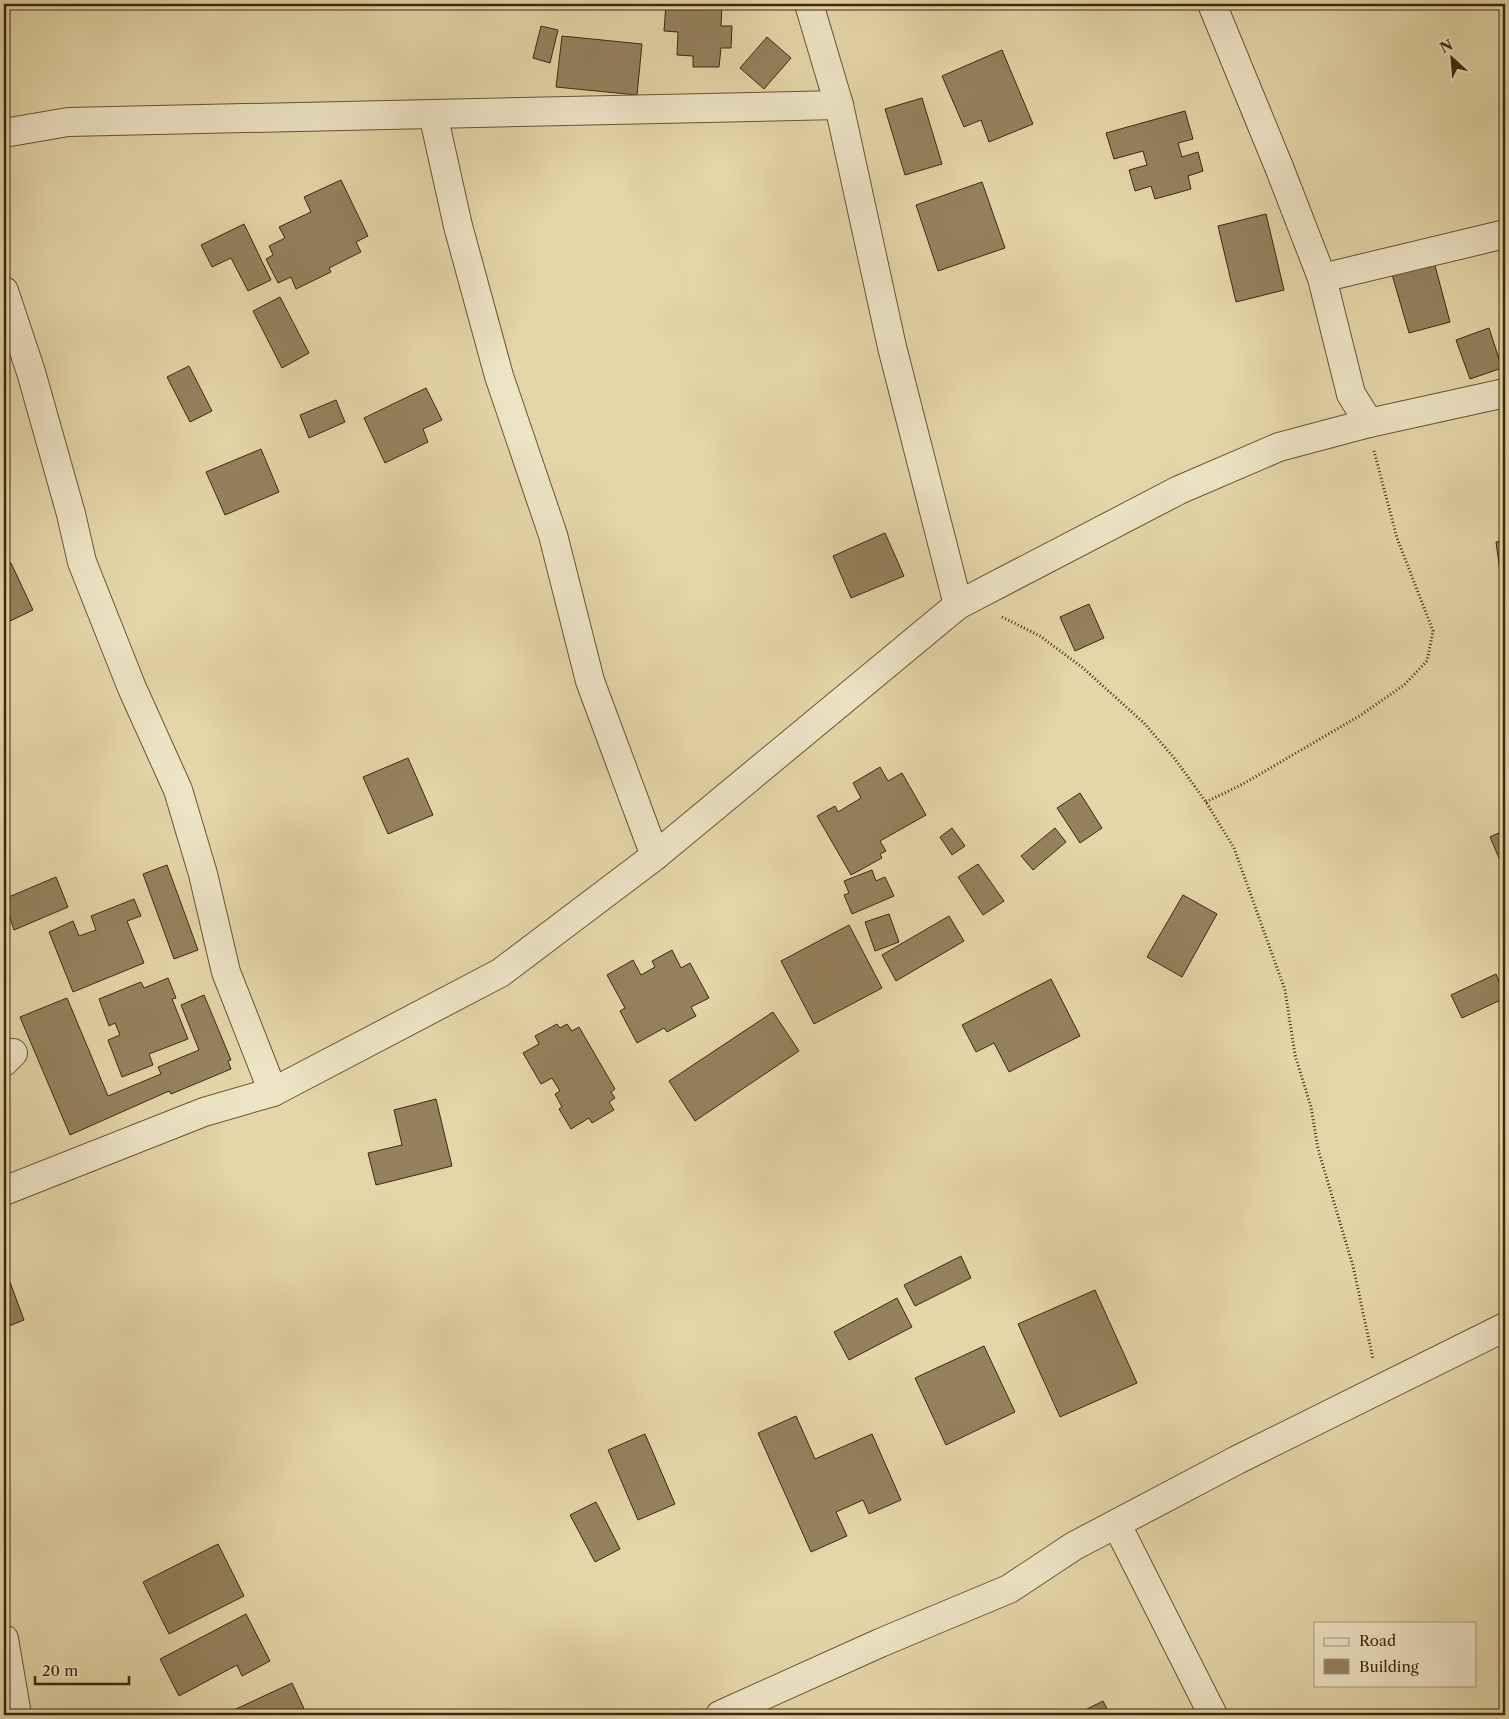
<svg xmlns="http://www.w3.org/2000/svg" width="1509" height="1719" font-family="'Libre Caslon Text',serif">
	<rect width="100%" height="100%" fill="#e4d6a8"/>
	<filter id="stains"><feTurbulence type="fractalNoise" baseFrequency=".004" numOctaves="4"/><feColorMatrix values="0 0 0 0 .2 0 0 0 0 .09 0 0 0 0 .02 0 0 0 .5 -.17"/></filter>
	<radialGradient id="worn" r=".72"><stop offset=".6" stop-color="#630" stop-opacity="0"/><stop offset="1" stop-color="#630" stop-opacity=".3"/></radialGradient>
	<g fill="#94825f" stroke="#3d2810">
		<path d="M666 4H722L721 26H732L731 48H721L719 67H693V56L677 55 678 32 664 31Z"/>
		<path d="M541 26 558 30 550 63 533 58Z"/>
		<path d="M562 36 642 44 637 95 556 87Z"/>
		<path d="M767 37 791 58 764 89 740 68Z"/>
		<path d="M1002 50 1033 124 989 142 981 120 964 127 942 76Z"/>
		<path d="M922 98 942 164 905 175 885 109Z"/>
		<path d="M1185 111 1193 139 1178 143 1182 157 1198 152 1203 171 1188 176 1191 189 1155 199 1151 186 1135 191 1129 170 1147 165 1143 151 1114 159 1106 133Z"/>
		<path d="M341 180 368 236 356 242 361 252 329 268 331 272 296 289 291 277 278 283 266 259 273 255 269 246 285 238 279 227 311 212 304 197Z"/>
		<path d="M982 182 1005 248 938 271 916 205Z"/>
		<path d="M1266 214 1284 290 1236 302 1218 226Z"/>
		<path d="M244 224 271 280 248 291 231 258 212 267 201 245Z"/>
		<path d="M1433 258 1450 322 1409 333 1391 271Z"/>
		<path d="M280 297 309 353 282 368 253 311Z"/>
		<path d="M1489 328 1502 368 1470 379 1456 340Z"/>
		<path d="M189 366 212 411 190 422 167 377Z"/>
		<path d="M426 388 442 420 423 429 428 442 385 463 364 418Z"/>
		<path d="M336 400 345 422 309 438 300 415Z"/>
		<path d="M261 449 279 492 225 515 206 472Z"/>
		<path d="M885 533 904 576 851 598 833 556Z"/>
		<path d="M1505 540V609L1496 542Z"/>
		<path d="M11 563 33 610 4 624V567Z"/>
		<path d="M1089 604 1104 638 1075 651 1060 617Z"/>
		<path d="M408 758 433 815 388 834 363 777Z"/>
		<path d="M880 767 888 781 902 773 926 815 880 841 886 851 880 854 882 858 851 875 817 816 835 806 838 812 861 798 853 783Z"/>
		<path d="M1080 793 1102 828 1080 843 1057 808Z"/>
		<path d="M952 828 965 846 952 855 940 837Z"/>
		<path d="M1055 828 1066 842 1033 870 1021 856Z"/>
		<path d="M1505 830V872L1490 837Z"/>
		<path d="M978 864 1004 901 983 915 958 877Z"/>
		<path d="M167 865 198 950 174 959 143 874Z"/>
		<path d="M872 870 876 881 885 877 894 896 852 914 844 895 849 893 844 881Z"/>
		<path d="M56 877 68 907 14 930 4 899Z"/>
		<path d="M1183 895 1217 914 1182 977 1147 957Z"/>
		<path d="M134 899 141 916 127 921 144 963 73 992 49 932 73 921 79 936 96 930 91 916Z"/>
		<path d="M889 914 899 942 875 951 865 922Z"/>
		<path d="M949 916 964 941 896 981 882 955Z"/>
		<path d="M849 925 882 988 814 1024 781 961Z"/>
		<path d="M672 950 681 968 690 963 709 998 691 1007 696 1016 667 1032 664 1028 637 1043 620 1011 625 1008 607 975 633 960 641 975 655 967 652 961Z"/>
		<path d="M1496 974 1505 998 1462 1018 1451 995Z"/>
		<path d="M168 978 176 998 172 999 188 1039 149 1054 153 1065 122 1077 108 1040 120 1035 115 1023 109 1026 99 999 141 982 144 988Z"/>
		<path d="M1051 979 1080 1036 1009 1072 994 1043 976 1052 962 1025Z"/>
		<path d="M204 995 231 1060 228 1061 231 1069 171 1094 169 1091 70 1135 20 1017 67 998 108 1096 161 1074 158 1067 199 1050 181 1005Z"/>
		<path d="M773 1012 799 1051 695 1121 669 1081Z"/>
		<path d="M557 1024 560 1028 567 1024 572 1031 579 1027 615 1089 611 1092 615 1098 609 1102 614 1110 592 1123 589 1118 571 1129 559 1109 562 1107 555 1094 560 1091 552 1078 541 1084 523 1053 539 1044 535 1036Z"/>
		<path d="M436 1099 452 1166 376 1185 368 1153 402 1145 394 1110Z"/>
		<path d="M961 1256 971 1278 915 1306 904 1285Z"/>
		<path d="M4 1266 24 1320 4 1328Z"/>
		<path d="M1095 1290 1137 1383 1060 1417 1018 1324Z"/>
		<path d="M897 1298 912 1327 849 1360 834 1332Z"/>
		<path d="M984 1346 1015 1412 946 1445 915 1378Z"/>
		<path d="M796 1416 815 1459 872 1434 901 1500 869 1514 863 1500 836 1512 847 1536 811 1552 758 1433Z"/>
		<path d="M645 1434 675 1504 638 1520 608 1450Z"/>
		<path d="M596 1502 620 1549 595 1562 570 1515Z"/>
		<path d="M218 1544 244 1596 169 1634 143 1582Z"/>
		<path d="M246 1614 270 1661 242 1676 237 1665 179 1696 160 1659Z"/>
		<path d="M292 1683 307 1715H223Z"/>
		<path d="M1103 1701 1110 1715H1077V1714Z"/>
		<path d="M1049 1709 1052 1715H1037Z"/>
	</g>
	<g fill="none" stroke-linecap="round" stroke-linejoin="round">
		<g stroke="#675436" stroke-width="30">
			<g id="street">
				<path d="M1212 4 1279 167 1322 278 1351 394 1369 423"/>
				<path d="M433 114 458 226 499 376 553 535 590 681 655 856"/>
				<path d="M4 133 68 122 839 105"/>
				<path d="M1322 278 1505 234"/>
				<path d="M4 291 31 372 71 514 82 562 132 688 178 790 203 874 226 972 273 1092"/>
				<path d="M958 605 1179 490 1279 447 1369 423 1505 393"/>
				<path d="M4 1062 13 1053"/>
				<path d="M4 1191 204 1112 273 1092 500 973 655 856 958 605 892 347 839 105 809 4"/>
				<path d="M1117 1525 1213 1715"/>
				<path d="M4 1639 17 1715"/>
				<path d="M720 1715 880 1643 1009 1589 1074 1546 1237 1460 1505 1327"/>
			</g>
		</g>
		<g stroke="#3d2810" stroke-width="3" stroke-dasharray="1 2.5" stroke-linecap="butt">
			<path d="M1002 617 1040 636 1083 668 1144 723 1175 759 1206 802 1234 848 1285 990 1295 1055 1311 1107 1318 1149 1353 1266 1373 1359"/>
			<path d="M1206 802 1243 784 1361 715 1404 685 1427 661 1433 631 1397 538 1374 451"/>
		</g>
		<use href="#street" stroke="#ede4c6" stroke-width="28"/>
	</g>
	<rect width="1509" height="1719" fill="none" stroke="#e4d6a8" stroke-width="20"/>
	<rect x="5" y="5" width="1499" height="1709" fill="none" stroke="#3d2810" stroke-width="2.5"/>
	<rect x="10" y="10" width="1489" height="1699" fill="none" stroke="#3d2810"/>
	<rect x="1314" y="1622" width="162" height="65" fill="#ede4c6" stroke="#a7997d"/>
	<rect x="1324" y="1638" width="25" height="8" fill="#ede4c6" stroke="#a7997d"/>
	<text x="1359" y="1646" font-size="15" fill="#3d2810">Road</text>
	<rect x="1324" y="1659" width="25" height="15" fill="#94825f" stroke="#a7997d"/>
	<text x="1359" y="1672" font-size="15" fill="#3d2810">Building</text>
	<g transform="translate(1452 58) rotate(334)" stroke="#ede4c6" stroke-width="4" paint-order="stroke">
	<path d="M0-4L9 19L0 12L-9 19Z" fill="#3d2810"/>
	<text y="-8" font-size="14" font-weight="bold" text-anchor="middle" fill="#3d2810">N</text>
	</g>
	<path d="M35 1676v8h94v-8" fill="none" stroke="#3d2810" stroke-width="2.5"/>
	<text x="42" y="1676" font-size="15" fill="#3d2810" stroke="#ede4c6" stroke-width="4" paint-order="stroke">20 m</text>
	<rect width="100%" height="100%" filter="url(#stains)"/>
	<rect width="100%" height="100%" fill="url(#worn)"/>
</svg>
